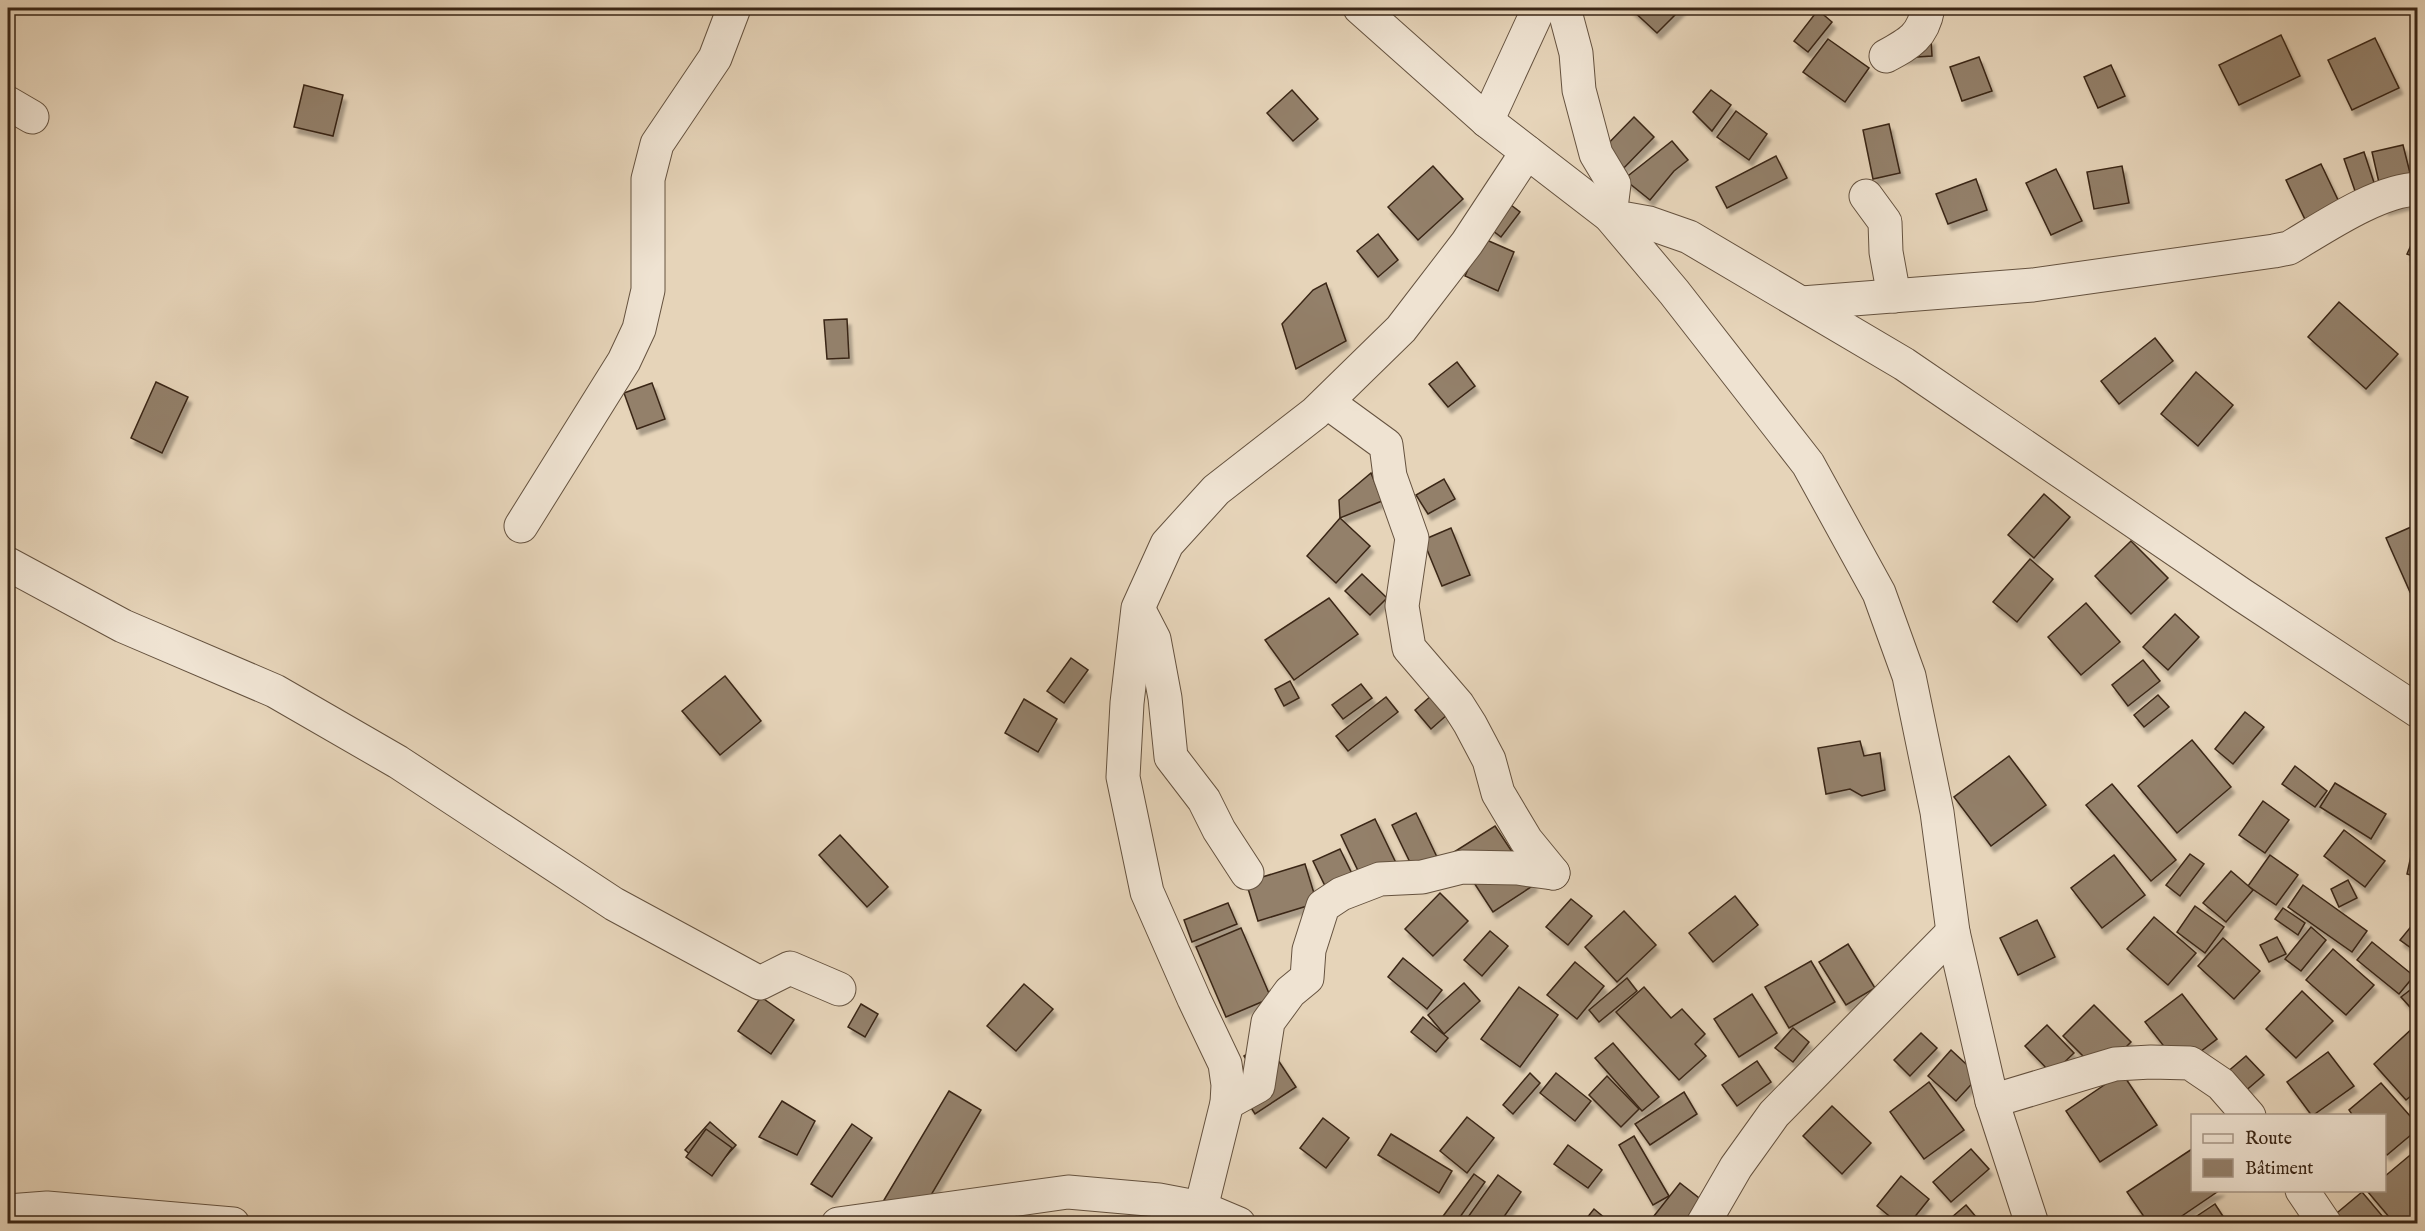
<svg xmlns="http://www.w3.org/2000/svg" width="2425" height="1231" font-family="'IM FELL English',serif">
	<defs>
		<filter id="shadow"><feDropShadow dx="3.5" dy="6" stdDeviation="1.5" flood-color="#0004"/></filter>
	</defs>
	<rect width="100%" height="100%" fill="#e6d4b9"/>
	<filter id="stains"><feTurbulence type="fractalNoise" baseFrequency=".00333" numOctaves="4"/><feColorMatrix values="0 0 0 0 .2 0 0 0 0 .09 0 0 0 0 .02 0 0 0 .5 -.17"/></filter>
	<radialGradient id="worn" r=".72"><stop offset=".6" stop-color="#630" stop-opacity="0"/><stop offset="1" stop-color="#630" stop-opacity=".3"/></radialGradient>
	<g fill="#93806b" stroke="#3a2616" stroke-width="1.5" filter="url(#shadow)">
		<path d="M1630 8H1682L1657 33Z"/>
		<path d="M2411 8H2418V21Z"/>
		<path d="M1818 10 1832 22 1808 52 1794 41Z"/>
		<path d="M2281 35 2300 76 2239 105 2219 65Z"/>
		<path d="M1931 38 1932 56 1901 58Z"/>
		<path d="M2375 38 2399 88 2352 110 2328 60Z"/>
		<path d="M1828 39 1869 68 1845 102 1803 72Z"/>
		<path d="M1979 57 1992 91 1962 101 1950 67Z"/>
		<path d="M2111 65 2125 96 2098 108 2084 77Z"/>
		<path d="M304 85 343 95 333 136 294 127Z"/>
		<path d="M1292 90 1318 119 1293 141 1267 113Z"/>
		<path d="M1711 90 1731 105 1712 131 1693 112Z"/>
		<path d="M1736 111 1767 134 1749 160 1717 137Z"/>
		<path d="M1634 117 1654 137 1619 173 1599 153Z"/>
		<path d="M1889 124 1900 173 1873 179 1863 130Z"/>
		<path d="M1672 141 1688 160 1674 171 1650 200 1624 179Z"/>
		<path d="M2403 145 2417 201 2385 209 2372 152Z"/>
		<path d="M2364 152 2382 207 2363 214 2344 159Z"/>
		<path d="M1776 156 1787 178 1727 208 1716 187Z"/>
		<path d="M2321 164 2348 221 2314 238 2286 180Z"/>
		<path d="M1433 166 1463 199 1418 240 1388 207Z"/>
		<path d="M2122 166 2129 203 2094 209 2087 172Z"/>
		<path d="M2056 169 2082 221 2051 235 2026 183Z"/>
		<path d="M1976 179 1987 210 1948 224 1936 194Z"/>
		<path d="M1507 202 1520 212 1501 237 1488 227Z"/>
		<path d="M2418 230V258L2407 254Z"/>
		<path d="M1378 234 1398 260 1378 277 1357 251Z"/>
		<path d="M1482 238 1514 252 1498 291 1465 276Z"/>
		<path d="M1326 283 1346 341 1296 369 1282 324 1313 290Z"/>
		<path d="M2339 302 2398 354 2366 389 2308 337Z"/>
		<path d="M847 319 849 358 827 359 824 320Z"/>
		<path d="M2155 338 2173 361 2119 404 2101 381Z"/>
		<path d="M1457 362 1475 386 1448 407 1429 384Z"/>
		<path d="M2196 372 2233 405 2198 446 2161 414Z"/>
		<path d="M156 382 188 397 162 453 131 438Z"/>
		<path d="M652 383 665 419 637 429 624 393Z"/>
		<path d="M1371 473 1382 501 1340 518 1339 500Z"/>
		<path d="M1444 479 1455 499 1428 514 1416 495Z"/>
		<path d="M2044 494 2070 517 2034 558 2008 535Z"/>
		<path d="M1340 518 1370 546 1336 583 1307 556Z"/>
		<path d="M2418 524V589L2410 592 2386 538Z"/>
		<path d="M1451 528 1470 575 1442 586 1423 540Z"/>
		<path d="M2131 541 2168 578 2131 614 2095 576Z"/>
		<path d="M2030 559 2053 579 2017 622 1993 602Z"/>
		<path d="M1362 574 1387 598 1370 615 1345 591Z"/>
		<path d="M1329 598 1358 634 1294 680 1265 640Z"/>
		<path d="M2086 603 2120 642 2081 675 2048 637Z"/>
		<path d="M2175 614 2199 637 2168 670 2143 647Z"/>
		<path d="M1071 658 1088 670 1064 703 1047 691Z"/>
		<path d="M2143 660 2160 681 2128 706 2112 685Z"/>
		<path d="M725 676 761 721 720 755 682 711Z"/>
		<path d="M1290 681 1299 698 1284 706 1275 689Z"/>
		<path d="M1361 684 1372 698 1343 719 1332 705Z"/>
		<path d="M1432 695 1448 714 1431 729 1415 710Z"/>
		<path d="M2158 695 2169 707 2144 727 2134 715Z"/>
		<path d="M1386 697 1398 712 1348 751 1336 736Z"/>
		<path d="M1024 699 1057 719 1038 752 1005 733Z"/>
		<path d="M2245 712 2264 727 2233 764 2215 749Z"/>
		<path d="M2192 740 2231 787 2177 833 2138 786Z"/>
		<path d="M1860 741 1864 756 1880 753 1885 790 1862 796 1850 789 1826 794 1818 748Z"/>
		<path d="M2009 756 2046 805 1991 846 1954 797Z"/>
		<path d="M2295 766 2327 791 2315 807 2282 784Z"/>
		<path d="M2335 783 2386 814 2371 839 2320 807Z"/>
		<path d="M2112 784 2176 860 2151 881 2086 805Z"/>
		<path d="M2263 801 2289 820 2265 853 2239 835Z"/>
		<path d="M1416 813 1446 876 1422 887 1392 825Z"/>
		<path d="M1375 819 1396 863 1362 879 1341 835Z"/>
		<path d="M1495 826 1534 885 1493 912 1454 852Z"/>
		<path d="M2344 830 2385 861 2365 887 2324 856Z"/>
		<path d="M2416 833H2418V877L2407 874Z"/>
		<path d="M840 835 888 887 867 907 819 855Z"/>
		<path d="M1340 849 1355 880 1328 892 1313 861Z"/>
		<path d="M2190 854 2204 864 2180 896 2166 885Z"/>
		<path d="M2114 855 2145 895 2102 928 2071 888Z"/>
		<path d="M2270 855 2298 875 2276 905 2248 886Z"/>
		<path d="M1305 864 1317 903 1258 921 1246 882Z"/>
		<path d="M2231 871 2253 890 2226 922 2203 903Z"/>
		<path d="M2348 880 2357 898 2339 907 2331 889Z"/>
		<path d="M2303 885 2367 931 2352 952 2288 907Z"/>
		<path d="M1440 893 1468 921 1433 956 1405 929Z"/>
		<path d="M1735 896 1758 925 1713 962 1689 933Z"/>
		<path d="M1571 899 1592 916 1568 945 1546 927Z"/>
		<path d="M1228 903 1237 924 1192 942 1184 920Z"/>
		<path d="M2195 906 2224 927 2205 953 2177 932Z"/>
		<path d="M2283 908 2305 923 2298 935 2275 919Z"/>
		<path d="M1624 911 1656 945 1617 982 1585 947Z"/>
		<path d="M2154 917 2196 953 2168 985 2127 949Z"/>
		<path d="M2418 918V953L2400 940Z"/>
		<path d="M2037 920 2055 957 2018 975 2000 938Z"/>
		<path d="M2311 927 2326 940 2301 971 2285 959Z"/>
		<path d="M1241 928 1271 998 1226 1017 1196 947Z"/>
		<path d="M1490 931 1508 946 1482 976 1464 960Z"/>
		<path d="M2277 937 2286 954 2269 962 2260 945Z"/>
		<path d="M2223 938 2260 971 2234 999 2198 966Z"/>
		<path d="M2372 942 2414 976 2399 994 2357 960Z"/>
		<path d="M1848 944 1875 988 1846 1005 1819 962Z"/>
		<path d="M2333 949 2374 985 2346 1015 2306 980Z"/>
		<path d="M1403 958 1442 990 1427 1009 1388 977Z"/>
		<path d="M1811 961 1835 1002 1789 1028 1765 987Z"/>
		<path d="M1575 962 1604 986 1577 1019 1547 995Z"/>
		<path d="M1627 978 1637 991 1599 1022 1589 1010Z"/>
		<path d="M1464 983 1480 1001 1444 1034 1428 1015Z"/>
		<path d="M1024 984 1053 1009 1016 1051 987 1026Z"/>
		<path d="M2418 984V1016L2401 997Z"/>
		<path d="M1519 987 1558 1015 1520 1067 1481 1039Z"/>
		<path d="M1644 987 1671 1018 1682 1009 1705 1034 1695 1044 1706 1056 1679 1080 1616 1012Z"/>
		<path d="M2302 991 2333 1021 2296 1058 2266 1029Z"/>
		<path d="M1752 994 1777 1033 1739 1057 1714 1019Z"/>
		<path d="M2182 994 2217 1039 2180 1067 2145 1022Z"/>
		<path d="M761 997 794 1020 771 1054 738 1031Z"/>
		<path d="M861 1004 878 1014 865 1037 848 1027Z"/>
		<path d="M2094 1005 2131 1042 2100 1073 2063 1036Z"/>
		<path d="M1423 1017 1448 1038 1436 1052 1411 1032Z"/>
		<path d="M2047 1025 2074 1053 2052 1074 2025 1046Z"/>
		<path d="M2416 1025 2418 1090 2406 1100 2374 1064Z"/>
		<path d="M1793 1028 1809 1042 1793 1062 1775 1048Z"/>
		<path d="M1921 1033 1937 1048 1910 1076 1894 1060Z"/>
		<path d="M1266 1042 1296 1087 1255 1114 1234 1081 1252 1069 1244 1056Z"/>
		<path d="M1613 1043 1659 1097 1642 1111 1595 1058Z"/>
		<path d="M1951 1050 1979 1076 1956 1101 1928 1076Z"/>
		<path d="M2328 1052 2354 1086 2312 1116 2287 1082Z"/>
		<path d="M2246 1056 2264 1075 2243 1093 2226 1073Z"/>
		<path d="M1757 1061 1771 1082 1737 1106 1722 1085Z"/>
		<path d="M1530 1073 1540 1083 1513 1114 1503 1105Z"/>
		<path d="M1556 1073 1591 1101 1575 1121 1540 1093Z"/>
		<path d="M2122 1073 2157 1125 2100 1162 2066 1111Z"/>
		<path d="M1607 1076 1639 1109 1621 1127 1589 1095Z"/>
		<path d="M1929 1082 1964 1130 1924 1159 1890 1112Z"/>
		<path d="M2381 1083 2418 1125V1129L2387 1155 2384 1152V1116H2353L2349 1110Z"/>
		<path d="M949 1091 981 1110 917 1219 884 1200Z"/>
		<path d="M1684 1092 1697 1114 1650 1145 1635 1124Z"/>
		<path d="M782 1101 815 1121 797 1155 759 1137Z"/>
		<path d="M1832 1106 1871 1143 1842 1174 1803 1136Z"/>
		<path d="M1467 1117 1494 1138 1467 1173 1440 1151Z"/>
		<path d="M1323 1118 1349 1138 1326 1168 1300 1148Z"/>
		<path d="M710 1122 736 1145 711 1173 685 1150Z"/>
		<path d="M852 1124 872 1138 832 1197 811 1184Z"/>
		<path d="M706 1129 732 1148 712 1176 686 1157Z"/>
		<path d="M1391 1134 1452 1171 1439 1193 1378 1155Z"/>
		<path d="M1634 1136 1669 1196 1653 1205 1619 1145Z"/>
		<path d="M1568 1145 1602 1170 1588 1188 1554 1164Z"/>
		<path d="M1971 1149 1989 1169 1951 1202 1933 1182Z"/>
		<path d="M2192 1149V1190H2220L2170 1224H2149L2127 1192Z"/>
		<path d="M2415 1151 2418 1155V1218L2411 1224H2395L2368 1192 2384 1190V1177Z"/>
		<path d="M1474 1174 1485 1182 1455 1224H1447L1441 1219Z"/>
		<path d="M1498 1175 1521 1192 1499 1224H1463Z"/>
		<path d="M1901 1176 1929 1199 1909 1224H1899L1877 1206Z"/>
		<path d="M1680 1183 1708 1205 1694 1224H1653L1650 1221Z"/>
		<path d="M2362 1192 2389 1224H2338L2332 1217Z"/>
		<path d="M2215 1204 2228 1224H2185Z"/>
		<path d="M1966 1205 1982 1224H1944Z"/>
		<path d="M1594 1209 1612 1224H1582Z"/>
	</g>
	<g fill="none" stroke-linecap="round" stroke-linejoin="round">
		<g stroke="#65523f" stroke-width="35">
			<g id="street">
				<path d="M1360 8 1487 121 1610 216 1674 292 1808 464 1879 593 1909 676 1937 812 1953 932 1992 1101 2032 1224"/>
				<path d="M1564 8 1576 53 1579 90 1596 154 1614 184 1610 216 1649 223 1689 237 1904 364 2242 595 2418 711"/>
				<path d="M1886 56C1910 43 1923 36 1928 8"/>
				<path d="M8 103 32 117"/>
				<path d="M1487 121 1539 8"/>
				<path d="M1866 196 1885 222 1886 252 1894 296"/>
				<path d="M1802 303 2033 285 2274 251 2289 248C2323 228 2378 190 2418 189"/>
				<path d="M1327 402 1386 445 1390 476 1412 538 1402 606 1409 648 1458 705 1470 724 1489 760 1498 793 1526 840 1553 873"/>
				<path d="M521 526 624 361 639 329 648 290V179L657 144 715 58 734 8"/>
				<path d="M8 564 123 626 275 691 398 762 614 904 760 983 790 968 839 989"/>
				<path d="M1139 610 1154 639 1165 698 1171 757 1204 800 1219 830 1247 873"/>
				<path d="M1992 1101 2115 1064 2151 1062 2190 1063 2221 1084 2249 1116"/>
				<path d="M1227 1103 1258 1086 1268 1022 1290 992 1307 978 1309 950 1323 906 1341 894 1380 879 1422 877 1462 867 1517 868 1553 873"/>
				<path d="M2302 1190 2325 1224"/>
				<path d="M1201 1208 1227 1103 1228 1085 1225 1064 1194 999 1147 892 1123 777 1127 703 1138 608 1167 544 1216 490 1315 413 1401 329 1467 243 1527 152"/>
				<path d="M8 1211 47 1208 233 1224"/>
				<path d="M838 1224 1068 1192 1159 1200 1201 1208 1239 1224"/>
				<path d="M1703 1224 1736 1167 1774 1114 1953 932"/>
			</g>
		</g>
		<use href="#street" stroke="#efe3d2" stroke-width="33"/>
	</g>
	<rect width="2425" height="1231" fill="none" stroke="#e6d4b9" stroke-width="30"/>
	<rect x="9" y="9" width="2407" height="1213" fill="none" stroke="#3a2616" stroke-width="3"/>
	<rect x="15" y="15" width="2395" height="1201" fill="none" stroke="#3a2616" stroke-width="1.5"/>
	<rect x="2191" y="1114" width="195" height="78" fill="#efe3d2" stroke="#a79787" stroke-width="1.5"/>
	<rect x="2203" y="1134" width="30" height="9" fill="#efe3d2" stroke="#a79787" stroke-width="1.5"/>
	<text x="2245" y="1144" font-size="18" fill="#3a2616">Route</text>
	<rect x="2203" y="1159" width="30" height="18" fill="#93806b" stroke="#a79787" stroke-width="1.5"/>
	<text x="2245" y="1174" font-size="18" fill="#3a2616">Bâtiment</text>
	<rect width="100%" height="100%" filter="url(#stains)"/>
	<rect width="100%" height="100%" fill="url(#worn)"/>
</svg>
